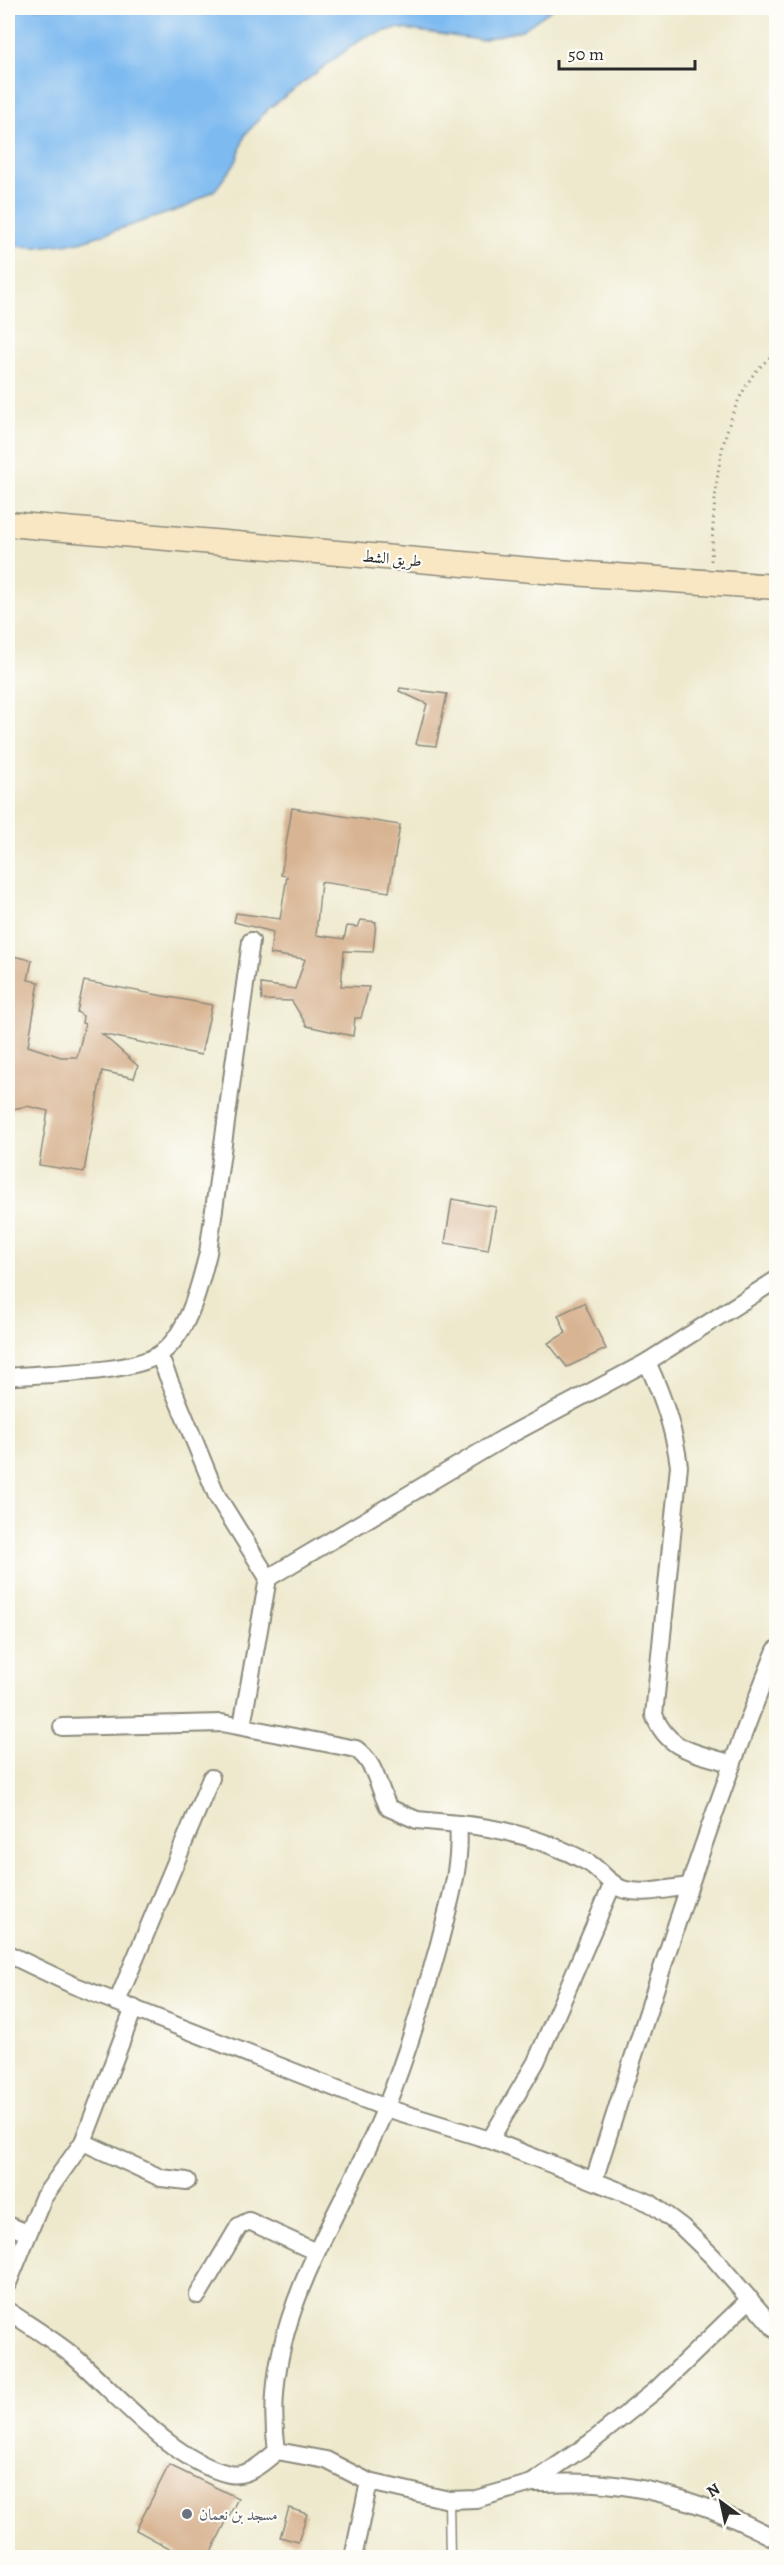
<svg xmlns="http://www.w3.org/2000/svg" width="784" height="2565" font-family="Alegreya,Amiri,serif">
	<rect width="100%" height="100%" fill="#fdfcf7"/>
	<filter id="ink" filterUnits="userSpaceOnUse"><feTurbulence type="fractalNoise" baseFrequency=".0167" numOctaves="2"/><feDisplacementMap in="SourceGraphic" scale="12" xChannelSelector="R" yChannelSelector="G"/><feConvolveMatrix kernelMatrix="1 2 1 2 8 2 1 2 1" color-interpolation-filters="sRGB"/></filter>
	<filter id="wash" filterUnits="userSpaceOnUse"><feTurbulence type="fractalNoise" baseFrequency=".008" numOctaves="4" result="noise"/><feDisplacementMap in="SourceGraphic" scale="24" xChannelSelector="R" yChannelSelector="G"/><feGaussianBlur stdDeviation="1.35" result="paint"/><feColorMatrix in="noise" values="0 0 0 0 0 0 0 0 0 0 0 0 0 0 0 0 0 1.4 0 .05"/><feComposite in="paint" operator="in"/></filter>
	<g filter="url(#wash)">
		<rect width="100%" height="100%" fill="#eee9cd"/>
		<path fill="#7dbaf0" stroke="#54728e" stroke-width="1.5" d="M8 8H554L522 30 480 40 397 28 364 37 268 109 245 135 236 162 215 190 186 207 80 242 38 247 8 246Z"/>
		<g id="blocks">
			<g fill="#d8b492">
				<path d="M400 688 447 694 436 746 416 744 427 704 399 691Z"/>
				<path d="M292 808 400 825 389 892 321 882 316 935 344 939 347 926 358 927 361 920 376 922 373 952 344 951 341 986 369 987 361 1018H355L353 1036 307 1026 292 1001 262 1000 261 984 295 989 305 959 270 954 273 932 234 922 236 913 280 919 287 876 281 875Z"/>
				<path d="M8 955 32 960 28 980 39 982 28 1046 61 1057H77L85 1024 82 1023 83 1016 77 1012 84 981 212 1005 201 1055 102 1034 138 1066 134 1078 102 1071 84 1172 39 1165 48 1111 27 1106 8 1110Z"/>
				<path d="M452 1199 496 1207 488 1250 445 1243Z"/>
				<path d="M584 1303 606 1349 567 1367 548 1343 566 1333 558 1315Z"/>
				<path d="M169 2465 238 2498 208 2558H188L136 2530Z"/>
				<path d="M289 2508 307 2514 298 2542 280 2537Z"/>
			</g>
		</g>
	</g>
	<g filter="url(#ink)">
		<use href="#blocks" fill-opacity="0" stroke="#8c8a7c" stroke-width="1.5"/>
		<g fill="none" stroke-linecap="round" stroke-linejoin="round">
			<g stroke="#8c8a7c" stroke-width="11">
				<path id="lane" d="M449 2500 450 2558"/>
			</g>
			<g stroke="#8c8a7c" stroke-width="20">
				<g id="street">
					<path d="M159 1355 217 1496 268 1578 242 1726"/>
					<path d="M647 1362C663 1396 674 1428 679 1466L654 1715C669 1753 698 1752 732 1764"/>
					<path d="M8 1377C46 1373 127 1374 158 1355 188 1337 200 1284 208 1253L251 941"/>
					<path d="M268 1578 504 1438 647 1362 776 1280"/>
					<path d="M458 1824C503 1828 549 1841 589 1863 602 1871 611 1887 626 1890 645 1895 669 1888 689 1886"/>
					<path d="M8 1954 73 1985 386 2108 490 2140 650 2203 682 2227 713 2257 776 2330"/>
					<path d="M117 2002 211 1778"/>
					<path d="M490 2140 536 2062 613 1883"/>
					<path d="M83 2142 161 2178 187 2181"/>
					<path d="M594 2180C651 2002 706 1824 776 1650"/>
					<path d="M8 2225 27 2233"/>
					<path d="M8 2283 43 2198 83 2142 134 2008"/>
					<path d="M198 2295 239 2226 249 2221 316 2252"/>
					<path d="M8 2311C29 2325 52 2339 72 2355 116 2392 171 2461 229 2474 247 2478 264 2462 277 2451 258 2322 340 2221 386 2107 407 2055 424 1998 439 1944 449 1903 462 1866 458 1824L417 1820 389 1808C378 1788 376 1763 356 1749L222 1723 62 1727"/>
					<path d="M277 2451 326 2460 369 2482 449 2500 476 2499 532 2483 590 2443 656 2390 750 2299"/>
					<path d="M532 2483C556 2483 582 2481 606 2484 664 2489 725 2512 776 2539"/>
					<path d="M353 2558 369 2482"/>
				</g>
			</g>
			<g stroke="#8c8a7c" stroke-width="27">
				<path id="secondary" d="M8 524 543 571 776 587"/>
			</g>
			<path stroke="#8c8a7c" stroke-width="3" stroke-dasharray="1.5 4.5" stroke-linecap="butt" d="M711 561C715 498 715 433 751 378 757 368 768 360 776 351"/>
			<use href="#lane" stroke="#fff" stroke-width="8"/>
			<use href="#street" stroke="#fff" stroke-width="16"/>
			<use href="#secondary" stroke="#f9e7c3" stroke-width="24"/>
		</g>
	</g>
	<circle fill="#6b7280" stroke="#fdfcf7" stroke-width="2" cx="187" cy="2514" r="6"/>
	<g text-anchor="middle" stroke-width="4.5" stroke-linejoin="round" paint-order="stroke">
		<g font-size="16" fill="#2b2b2b" stroke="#fdfcf7">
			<text transform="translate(392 558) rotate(5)" y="6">طريق الشط</text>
		</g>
		<g font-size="16" fill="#5b616d" stroke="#fdfcf7" text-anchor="start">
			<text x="199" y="2520">مسجد بن نعمان</text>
		</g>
	</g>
	<rect width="784" height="2565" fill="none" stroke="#fdfcf7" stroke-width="30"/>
	<g transform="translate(721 2502) rotate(327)" stroke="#fdfcf7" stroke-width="4.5" paint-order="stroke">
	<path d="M0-4.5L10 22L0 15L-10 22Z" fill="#2b2b2b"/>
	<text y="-9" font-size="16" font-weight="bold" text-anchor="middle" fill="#2b2b2b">N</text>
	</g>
	<path d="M559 60v9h136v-9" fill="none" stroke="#2b2b2b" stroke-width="3"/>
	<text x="568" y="60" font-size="18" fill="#2b2b2b" stroke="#fdfcf7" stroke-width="4.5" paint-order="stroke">50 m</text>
</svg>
